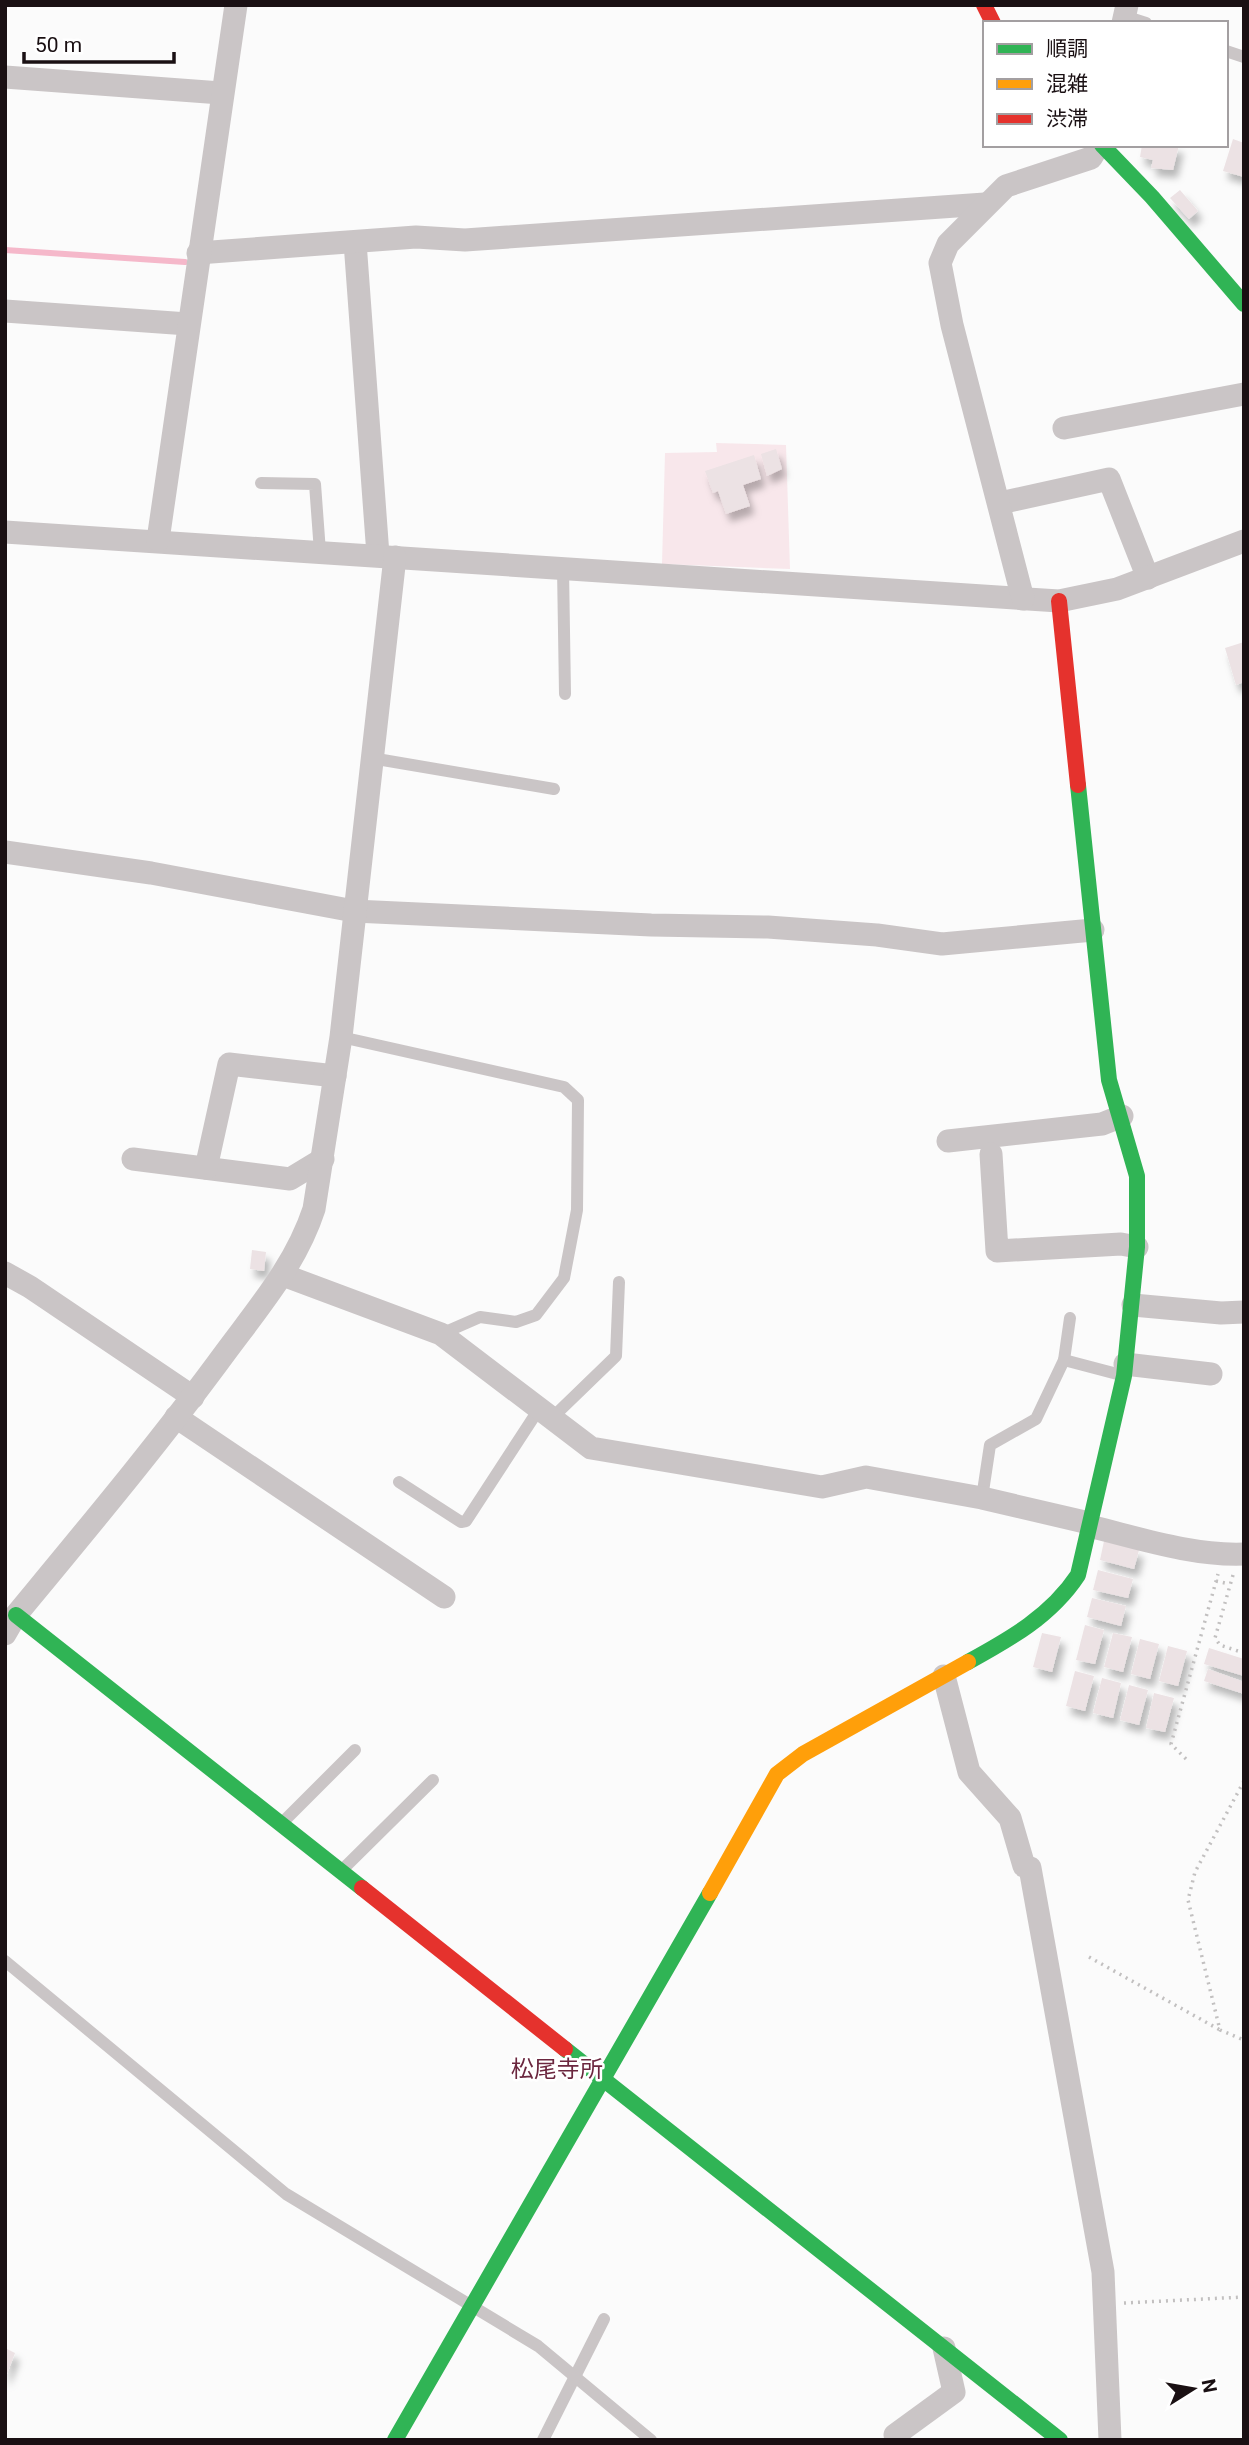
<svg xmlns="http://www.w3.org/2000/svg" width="1249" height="2445" font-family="Roboto,'Noto Sans JP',sans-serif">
	<defs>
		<filter id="shadow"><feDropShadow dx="4.5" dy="8" stdDeviation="3.5" flood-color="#0004"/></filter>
	</defs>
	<rect width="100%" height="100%" fill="#fbfbfb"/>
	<path fill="#f8e7eb" d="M716 443 786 445 790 569 662 564 665 453 717 452Z"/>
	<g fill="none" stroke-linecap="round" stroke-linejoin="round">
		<path stroke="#f5b8ca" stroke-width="6" d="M5 250 185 262"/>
	</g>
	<g fill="#ece2e4" filter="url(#shadow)">
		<path d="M1233 139 1244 143V177L1223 171Z"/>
		<path d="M1142 145H1179L1173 170 1151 168 1153 160 1140 157Z"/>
		<path d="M1180 190 1198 211 1189 219 1170 198Z"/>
		<path d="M776 449 782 469 767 476 761 454Z"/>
		<path d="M754 455 761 479 743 485 750 506 726 514 718 491 713 493 705 471Z"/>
		<path d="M1244 642V682L1236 685 1225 648Z"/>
		<path d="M252 1250 266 1252 264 1271 250 1269Z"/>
		<path d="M1104 1541 1139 1550 1134 1569 1100 1560Z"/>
		<path d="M1098 1570 1133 1579 1128 1598 1093 1590Z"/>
		<path d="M1092 1598 1126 1606 1121 1626 1087 1617Z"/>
		<path d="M1085 1625 1104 1630 1095 1664 1076 1660Z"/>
		<path d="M1042 1633 1061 1637 1052 1672 1033 1667Z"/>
		<path d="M1113 1633 1132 1637 1123 1672 1104 1667Z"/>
		<path d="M1140 1639 1159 1644 1150 1679 1131 1674Z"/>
		<path d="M1168 1646 1187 1651 1178 1686 1159 1681Z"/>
		<path d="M1209 1648 1244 1659V1676L1204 1664Z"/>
		<path d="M1208 1669 1244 1682V1694L1204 1681Z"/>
		<path d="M1075 1671 1094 1676 1085 1711 1066 1706Z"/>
		<path d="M1102 1678 1121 1683 1113 1718 1093 1713Z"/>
		<path d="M1129 1685 1148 1690 1139 1725 1120 1720Z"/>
		<path d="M1154 1693 1174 1698 1165 1732 1146 1728Z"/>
		<path d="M7 2349 15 2353 5 2379V2352Z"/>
	</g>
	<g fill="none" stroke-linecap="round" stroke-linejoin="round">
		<g stroke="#c2c0c0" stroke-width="3.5" stroke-dasharray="2 5" stroke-linecap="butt">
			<path d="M1233 1575 1215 1638 1220 1645 1244 1653"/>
			<path d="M1216 1581 1229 1584"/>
			<path d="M1186 1759 1171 1744 1218 1574"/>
			<path d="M1244 1781 1195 1872 1188 1900 1220 2030 1244 2040"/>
			<path d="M1089 1957 1220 2030"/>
			<path d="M1124 2303 1244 2297"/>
		</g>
		<g stroke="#cac5c6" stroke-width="12">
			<path d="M1124 16 1146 23"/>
			<path d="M1226 51 1244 57"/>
			<path d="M261 483 315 484 320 552"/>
			<path d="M563 568 565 694"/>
			<path d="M371 758 554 789"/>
			<path d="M341 1037 564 1087 578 1100 577 1210 564 1278 536 1315 516 1322 480 1317 441 1334"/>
			<path d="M1064 1360 1121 1375"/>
			<path d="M553 1417 616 1356 619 1282"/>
			<path d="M399 1482 461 1522 466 1521 539 1409"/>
			<path d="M982 1498 990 1445 1036 1419 1064 1360 1070 1318"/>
			<path d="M283 1822 355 1750"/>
			<path d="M341 1871 433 1780"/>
			<path d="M5 1961 286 2194 538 2346 651 2440"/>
			<path d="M543 2440 604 2319"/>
		</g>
		<g stroke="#cac5c6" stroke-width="23">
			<path d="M1123 23 1127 5"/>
			<path d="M5 77 221 93"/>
			<path d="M355 242 378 555"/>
			<path d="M198 253 416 237 465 240 985 204"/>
			<path d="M5 311 188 324"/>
			<path d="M1064 428 1244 394"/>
			<path d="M1000 503 1109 479 1148 578"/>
			<path d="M5 532 1059 601 1117 589 1244 541"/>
			<path d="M158 540 236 5"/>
			<path d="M1023 599 952 325 940 263 948 244 1006 186 1091 158 1099 145"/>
			<path d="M5 852 151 873 354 911 651 925 768 927 877 935 942 944 1093 930"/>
			<path d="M948 1141 1102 1124 1122 1116"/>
			<path d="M991 1154 997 1251 1121 1244 1137 1247"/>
			<path d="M133 1159 290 1179 323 1159"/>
			<path d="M206 1168 229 1064 335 1076"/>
			<path d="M5 1273 30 1287 193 1397"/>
			<path d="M283 1275 441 1334 591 1448 822 1487 866 1477 982 1498 1089 1523"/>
			<path d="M1133 1305 1221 1313 1244 1312"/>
			<path d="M1125 1364 1211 1374"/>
			<path d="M176 1417 444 1597"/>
			<path d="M1089 1526C1139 1538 1192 1556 1244 1554"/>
			<path d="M5 1634 16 1615C87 1529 159 1443 225 1353 259 1307 296 1264 314 1209L341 1037 395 557"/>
			<path d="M944 1676 969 1772 1010 1818 1024 1866 1030 1868 1103 2272 1110 2440"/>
			<path d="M895 2435 954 2392 944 2348"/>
		</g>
		<g stroke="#30b455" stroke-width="16">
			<path d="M1102 145 1152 197 1244 304"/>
			<path d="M16 1615 362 1888"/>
			<path d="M968 1662C1010 1639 1051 1616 1078 1575L1124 1376 1137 1247V1176L1109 1080 1078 785"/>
			<path d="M565 2049 1060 2440"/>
			<path d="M395 2440 710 1893"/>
		</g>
		<path stroke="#ff9f0a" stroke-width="16" d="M710 1893 777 1774 803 1754 968 1662"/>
		<g stroke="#e5322d" stroke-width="16">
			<path d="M984 5 993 23"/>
			<path d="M1059 601 1078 785"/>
			<path d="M362 1888 565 2049"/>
		</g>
	</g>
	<g text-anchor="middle" stroke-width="5" stroke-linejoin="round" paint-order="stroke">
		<g font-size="23" fill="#6b273f" stroke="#fff">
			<text x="557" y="2077">松尾寺所</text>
		</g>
	</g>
	<rect width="1249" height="2445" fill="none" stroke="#1a1013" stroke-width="14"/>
	<rect x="983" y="21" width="245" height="126" fill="#ffffff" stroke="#a39fa1" stroke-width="2"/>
	<rect x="997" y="44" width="35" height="10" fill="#30b455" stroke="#a39fa1" stroke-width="2"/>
	<text x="1046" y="56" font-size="21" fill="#1a1013">順調</text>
	<rect x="997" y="79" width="35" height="10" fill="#ff9f0a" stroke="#a39fa1" stroke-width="2"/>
	<text x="1046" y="91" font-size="21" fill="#1a1013">混雑</text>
	<rect x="997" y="114" width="35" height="10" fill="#e5322d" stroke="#a39fa1" stroke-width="2"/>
	<text x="1046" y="126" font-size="21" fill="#1a1013">渋滞</text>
	<g transform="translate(1193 2389) rotate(79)" stroke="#ffffff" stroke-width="5" paint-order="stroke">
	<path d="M0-5L12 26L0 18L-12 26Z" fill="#1a1013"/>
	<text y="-10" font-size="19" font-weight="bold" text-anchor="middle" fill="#1a1013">N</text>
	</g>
	<path d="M24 52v10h150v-10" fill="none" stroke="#1a1013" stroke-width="3.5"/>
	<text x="35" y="52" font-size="21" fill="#1a1013" stroke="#ffffff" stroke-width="5" paint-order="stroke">50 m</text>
</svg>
